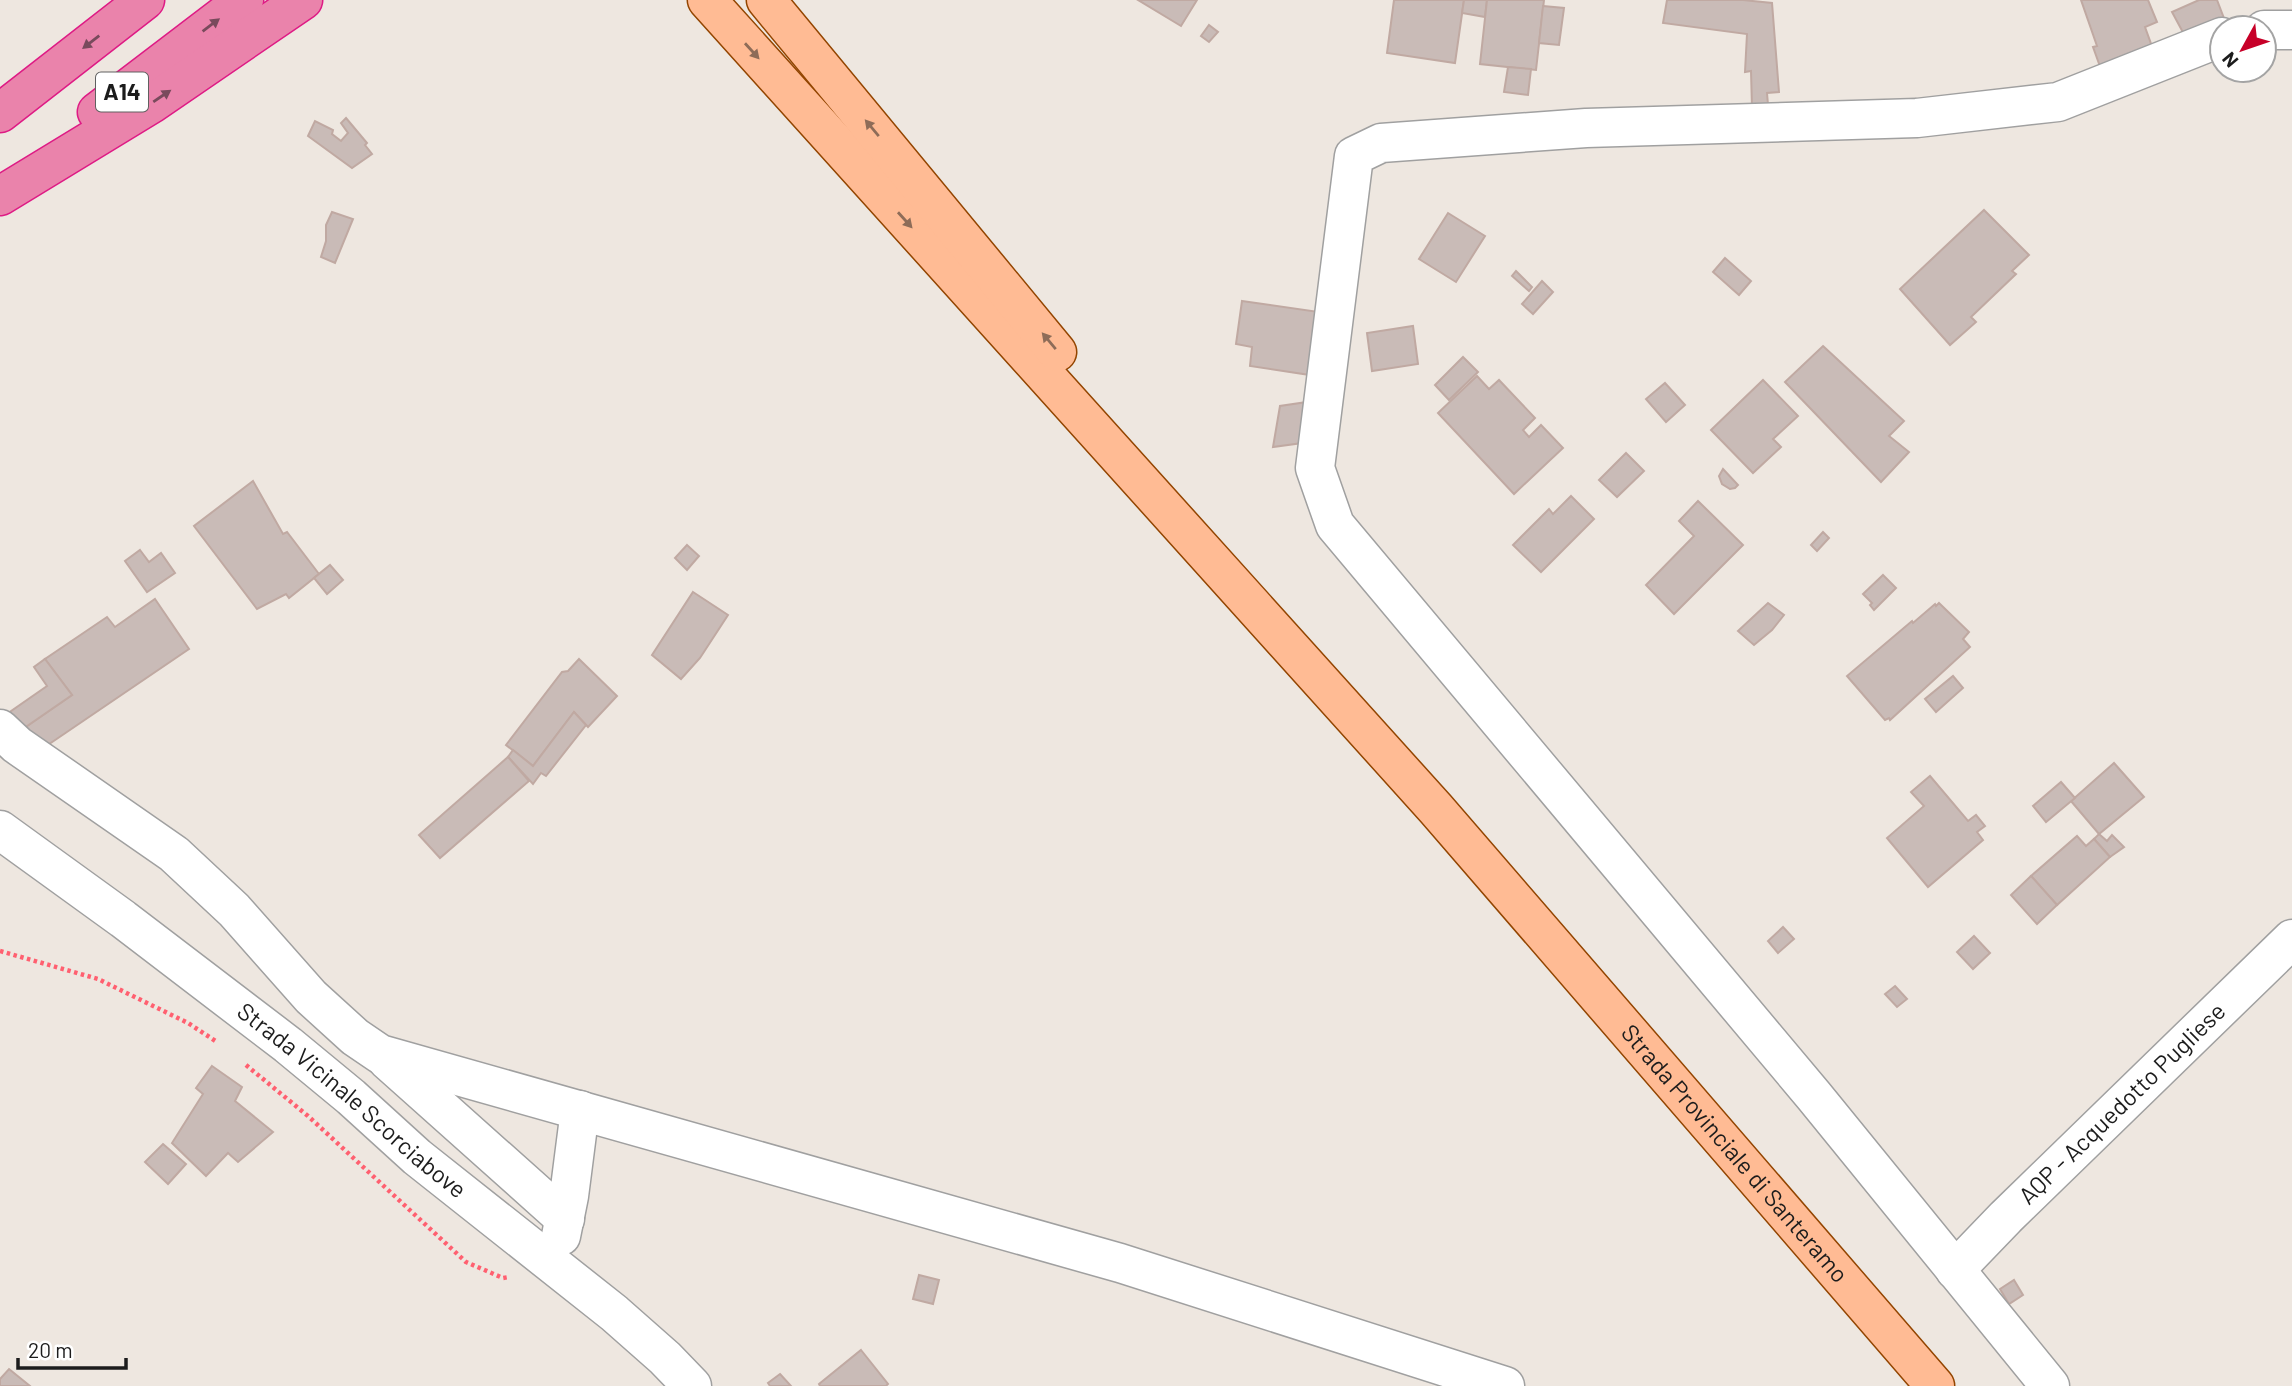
<svg xmlns="http://www.w3.org/2000/svg" width="2292" height="1386" font-family="Barlow,sans-serif">
	<rect width="100%" height="100%" fill="#eee7e0"/>
	<g fill="#c9bbb7" stroke="#c0a9a2" stroke-width="2">
		<path d="M1138 0H1197L1181 26Z"/>
		<path d="M1394 0H1464L1455 63 1387 53Z"/>
		<path d="M1464 0H1487L1485 17 1462 13Z"/>
		<path d="M1487 0H1544L1536 70 1480 64Z"/>
		<path d="M1667 0H1743L1772 3 1779 92 1767 93 1768 105 1752 107 1751 71 1745 72 1747 34 1663 23Z"/>
		<path d="M2081 0H2148L2157 22 2145 27 2154 52 2102 72 2093 47 2097 46Z"/>
		<path d="M2199 0H2217L2225 21 2186 38 2172 12Z"/>
		<path d="M1543 6 1564 8 1559 45 1539 43Z"/>
		<path d="M1209 25 1218 32 1209 42 1201 36Z"/>
		<path d="M1508 67 1531 69 1528 95 1504 92Z"/>
		<path d="M346 118 367 143 365 145 372 154 352 168 308 136 315 121 333 130 332 134 341 141 348 133 341 123Z"/>
		<path d="M1984 210 2029 255 2012 271 2016 274 1971 317 1976 322 1950 345 1900 289Z"/>
		<path d="M332 212 353 219 335 263 321 257 326 241V225Z"/>
		<path d="M1448 213 1485 236 1456 282 1419 259Z"/>
		<path d="M1725 258 1751 281 1739 295 1713 272Z"/>
		<path d="M1516 271 1532 287 1529 291 1512 276Z"/>
		<path d="M1542 281 1553 292 1533 314 1522 304Z"/>
		<path d="M1242 301 1319 312 1310 375 1250 366 1252 347 1236 344Z"/>
		<path d="M1413 326 1418 364 1372 371 1367 333Z"/>
		<path d="M1823 346 1904 421 1889 436 1909 452 1881 482 1785 382Z"/>
		<path d="M1463 357 1478 372 1449 400 1435 385Z"/>
		<path d="M1477 376 1489 389 1499 380 1535 418 1523 430 1529 437 1541 425 1563 448 1514 494 1438 413Z"/>
		<path d="M1763 380 1798 416 1773 439 1781 447 1753 473 1711 430Z"/>
		<path d="M1665 383 1685 405 1666 422 1646 399Z"/>
		<path d="M1307 402 1302 443 1273 447 1280 406Z"/>
		<path d="M1626 453 1644 471 1617 497 1599 480Z"/>
		<path d="M1723 469 1738 485 1735 488 1730 489 1722 484 1719 476Z"/>
		<path d="M253 481 283 534 287 532 319 574 289 598 286 594 257 609 194 526Z"/>
		<path d="M1571 496 1594 519 1541 572 1513 545 1549 509 1553 514Z"/>
		<path d="M1698 501 1743 545 1674 614 1646 585 1694 536 1679 521Z"/>
		<path d="M1823 532 1829 538 1817 551 1811 545Z"/>
		<path d="M687 545 699 556 687 570 675 558Z"/>
		<path d="M140 550 149 562 161 553 175 573 147 592 125 561Z"/>
		<path d="M330 565 343 580 327 594 314 578Z"/>
		<path d="M1883 575 1896 588 1874 610 1870 605 1872 603 1863 594Z"/>
		<path d="M693 592 728 615 700 658 681 679 652 655Z"/>
		<path d="M155 599 189 649 36 753 17 733 72 695 45 659 107 617 115 627Z"/>
		<path d="M1768 603 1784 615 1772 630 1754 645 1738 631Z"/>
		<path d="M1939 603 1969 632 1963 639 1970 647 1890 720 1889 718 1885 720 1847 676 1912 621 1913 623 1935 604 1936 606Z"/>
		<path d="M45 659 72 695 17 733 4 716 47 686 34 667Z"/>
		<path d="M579 659 617 696 588 727 574 712 533 766 506 745 562 672 568 671Z"/>
		<path d="M1953 676 1963 688 1936 712 1925 699Z"/>
		<path d="M574 712 586 725 546 776 541 773 533 784 508 757 513 750 533 766Z"/>
		<path d="M508 757 529 781 440 858 419 835Z"/>
		<path d="M2114 763 2144 797 2099 834 2071 801Z"/>
		<path d="M1930 776 1968 821 1976 815 1985 826 1977 832 1983 840 1928 887 1887 838 1924 806 1911 792Z"/>
		<path d="M2061 782 2075 798 2046 822 2033 806Z"/>
		<path d="M2099 834 2107 841 2112 835 2124 847 2110 857 2094 839Z"/>
		<path d="M2077 836 2086 846 2094 839 2110 857 2057 905 2031 876Z"/>
		<path d="M2031 876 2057 905 2037 924 2011 895Z"/>
		<path d="M1783 927 1794 939 1778 953 1768 941Z"/>
		<path d="M1974 936 1990 953 1973 969 1957 952Z"/>
		<path d="M1895 986 1907 999 1897 1007 1885 994Z"/>
		<path d="M212 1066 242 1087 235 1101 273 1132 238 1162 228 1153 206 1176 172 1143 203 1094 196 1088Z"/>
		<path d="M163 1144 186 1164 168 1184 145 1162Z"/>
		<path d="M919 1275 939 1280 933 1304 913 1299Z"/>
		<path d="M2014 1280 2023 1295 2009 1304 2000 1289Z"/>
		<path d="M861 1350 888 1384 886 1386H820L819 1384Z"/>
		<path d="M9 1369 30 1386H0V1379Z"/>
		<path d="M780 1374 791 1386H770L768 1383Z"/>
	</g>
	<g fill="none" stroke-linecap="round" stroke-linejoin="round">
		<g stroke="#a0a0a0" stroke-width="41">
			<g id="minor">
				<path d="M2264 30H2292"/>
				<path d="M0 729 17 745 174 854 234 910 311 997 355 1037 380 1054 1120 1263 1505 1386"/>
				<path id="s1" d="M0 830 123 919 288 1045 351 1097 417 1157 614 1313 665 1358 692 1386"/>
				<path d="M387 1060 565 1219"/>
				<path d="M561 1236 569 1196 580 1110"/>
				<path id="s2" d="M1955 1270 2006 1217 2292 939"/>
				<path d="M2050 1386 1814 1096 1335 525 1315 468 1354 156 1381 143 1586 128 1917 118 2058 102 2222 37"/>
			</g>
		</g>
		<g stroke="#934500" stroke-width="41">
			<g id="major">
				<path id="s3" d="M707 0 1436 809 1935 1386"/>
				<path d="M766 0 1057 352"/>
			</g>
		</g>
		<g stroke="#de1b85" stroke-width="41">
			<g id="highway">
				<path d="M97 112 244 0"/>
				<path d="M0 113 145 0"/>
				<path d="M0 196 151 104 303 0"/>
			</g>
		</g>
		<g stroke="#ff6070" stroke-width="4.5" stroke-dasharray="3.5 3.5" stroke-linecap="butt">
			<path d="M0 951 98 979 188 1023 217 1042"/>
			<path d="M246 1065 308 1116 466 1262 503 1278 509 1277"/>
		</g>
		<use href="#minor" stroke="#fff" stroke-width="38"/>
		<use href="#major" stroke="#ffbb94" stroke-width="38"/>
		<use href="#highway" stroke="#ea83ab" stroke-width="38"/>
	</g>
	<defs><path id="oneway-solid" d="M-6-.8H1V-3.2L6.5 0L1 3.2V.8H-6Z" transform="scale(1.75)"/></defs>
	<g fill="#794a5c">
		<use href="#oneway-solid" transform="translate(211 25) rotate(-37)"/>
		<use href="#oneway-solid" transform="translate(91 42) rotate(142)"/>
		<use href="#oneway-solid" transform="translate(162 96) rotate(-34)"/>
	</g>
	<g fill="#8e6c58">
		<use href="#oneway-solid" transform="translate(752 51) rotate(48)"/>
		<use href="#oneway-solid" transform="translate(872 128) rotate(-130)"/>
		<use href="#oneway-solid" transform="translate(905 220) rotate(48)"/>
		<use href="#oneway-solid" transform="translate(1049 341) rotate(-130)"/>
	</g>
	<g text-anchor="middle" stroke-width="7" stroke-linejoin="round" paint-order="stroke">
		<rect fill="#fff" stroke="#606060" stroke-width="2" x="96" y="72.5" width="52" height="39" rx="5"/>
		<g font-size="23" font-weight="bold" fill="#1c1c1c">
			<text x="122" y="100">A14</text>
		</g>
		<g font-size="24" fill="#1c1c1c" stroke="#fff">
			<text dy="8" stroke="none"><textPath href="#s1" startOffset="444">Strada Vicinale Scorciabove</textPath></text>
			<text dy="8" stroke="none"><textPath href="#s2" startOffset="236">AQP - Acquedotto Pugliese</textPath></text>
			<text dy="8" stroke="none"><textPath href="#s3" startOffset="1545">Strada Provinciale di Santeramo</textPath></text>
		</g>
	</g>
	<g transform="translate(2243 49) rotate(230)"><circle r="33" fill="#ffffff" stroke="#a4a4a4" stroke-width="2"/>
	<path d="M0-5L12 26L0 18L-12 26Z" fill="#c70028"/>
	<text y="-10" font-size="19" font-weight="bold" text-anchor="middle" fill="#1c1c1c">N</text>
	</g>
	<path d="M18 1358v10h108v-10" fill="none" stroke="#1c1c1c" stroke-width="3.5"/>
	<text x="28" y="1358" font-size="21" fill="#1c1c1c" stroke="#ffffff" stroke-width="5" paint-order="stroke">20 m</text>
</svg>
